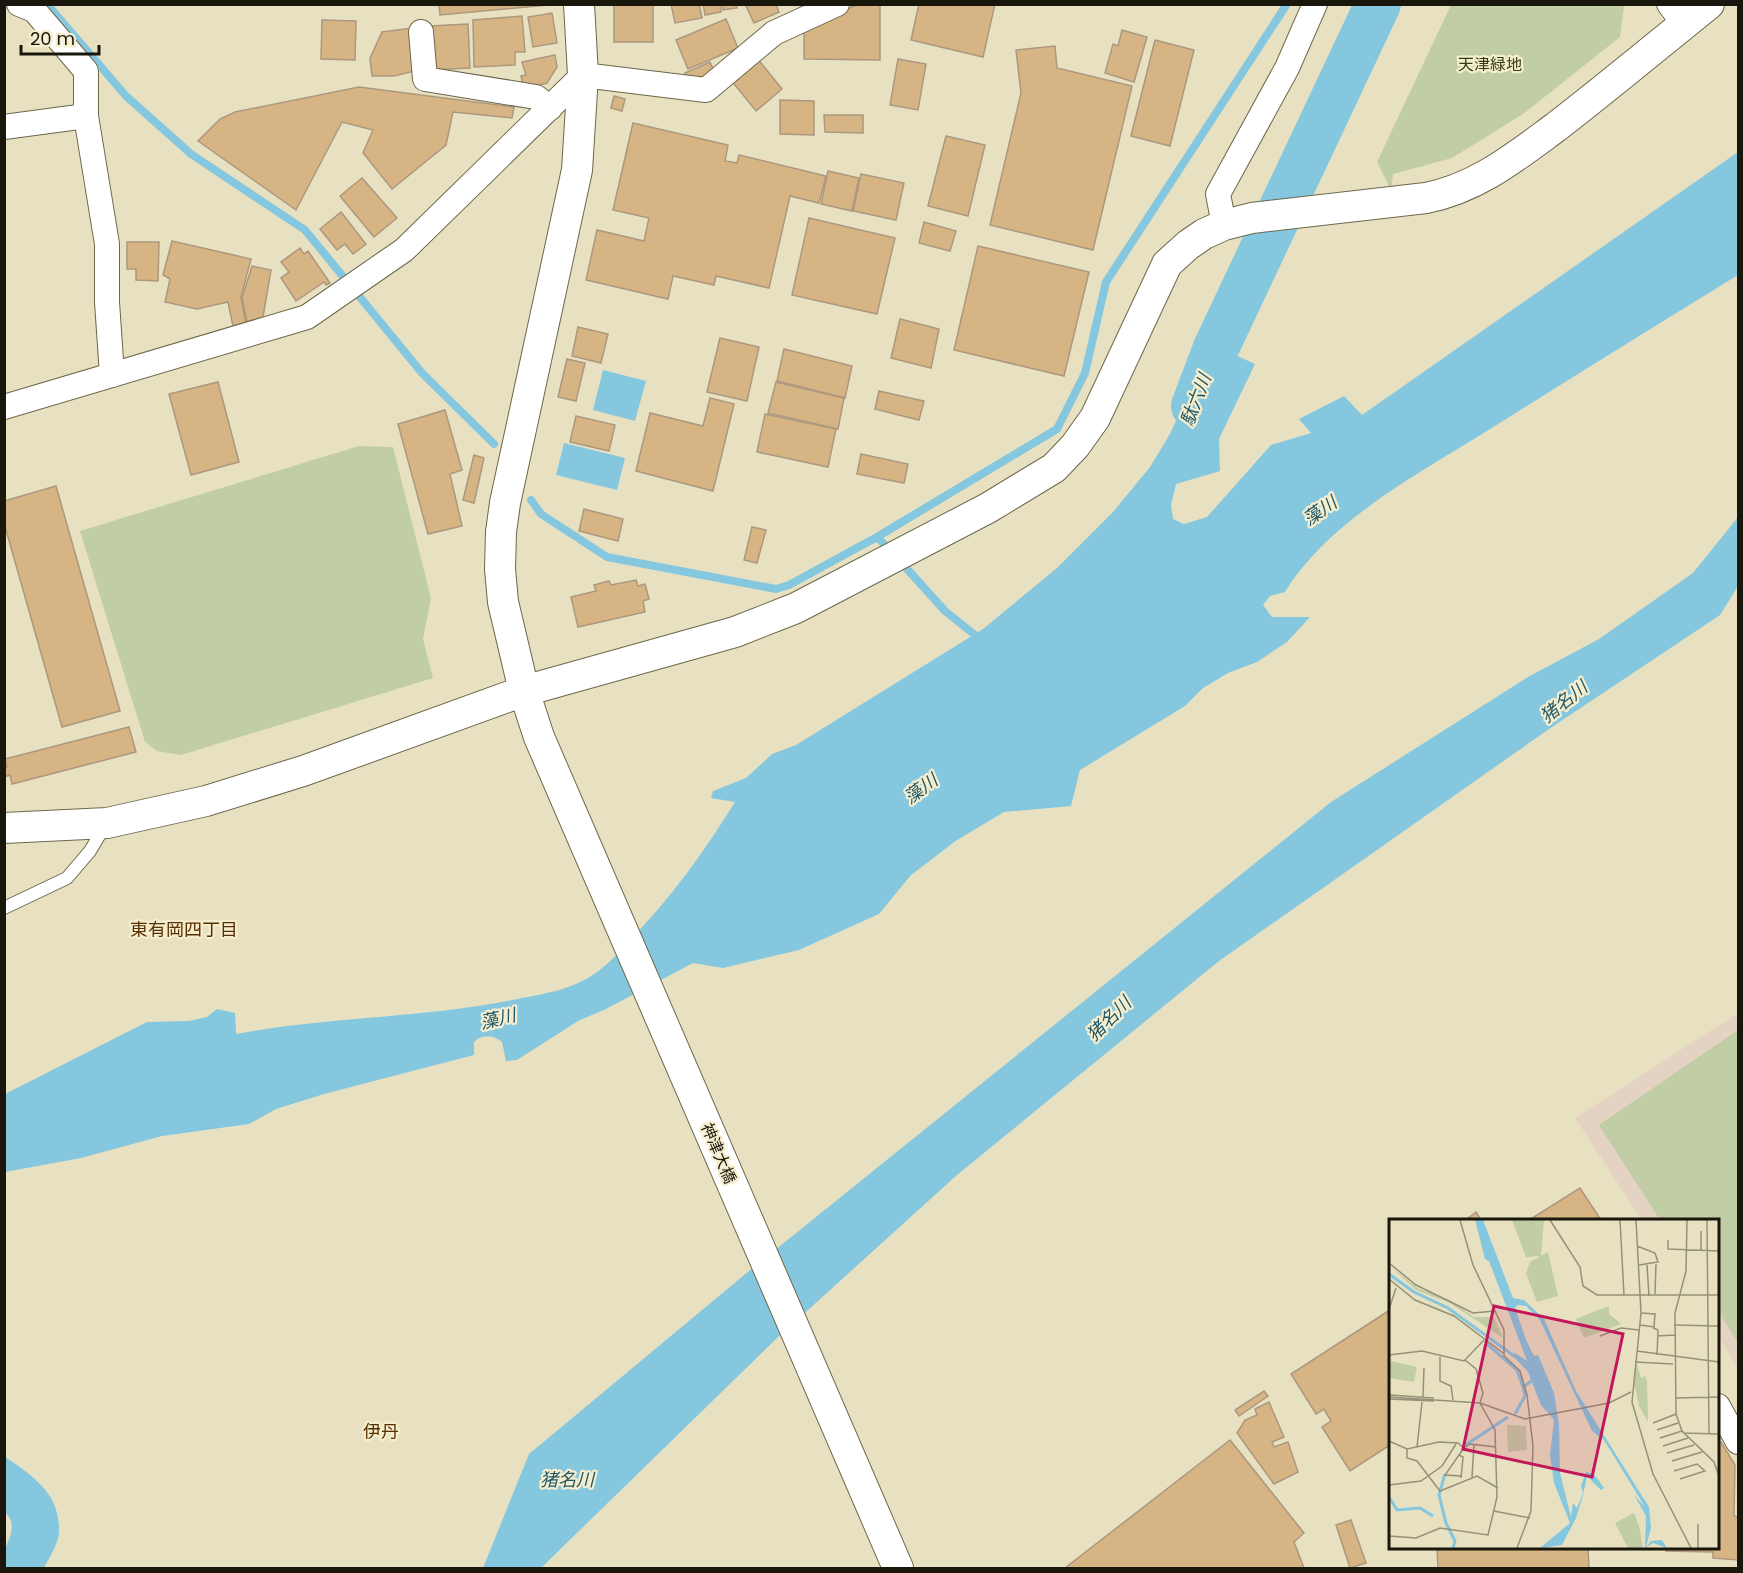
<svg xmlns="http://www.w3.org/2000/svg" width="1743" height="1573" font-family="Poppins,'Noto Sans JP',sans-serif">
	<rect width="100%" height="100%" fill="#e8e1c1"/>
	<path fill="#e4d3c2" d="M1738 1013V1369L1718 1336V1220H1642L1575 1118Z"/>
	<g fill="#c1cda4">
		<path d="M1451 5H1623L1624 7 1620 37 1523 114 1452 158 1393 174 1391 190 1377 162Z"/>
		<path d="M359 446 393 447 431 598 423 639 433 678 181 755 157 751 145 742 80 531Z"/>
		<path d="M1738 1030V1343L1718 1310V1220H1660L1599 1125Z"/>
	</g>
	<g fill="#84c7df">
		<path d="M1738 152V275C1658 324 1578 374 1498 424 1426 470 1330 518 1285 592L1270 596 1263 605 1272 617H1310L1287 642 1257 662 1228 673 1203 688 1185 706 1080 770 1071 806 1004 812 957 840 911 875 879 914 799 950 723 968 693 963 606 1009 578 1021 517 1060 506 1061 502 1042C493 1035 483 1034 474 1042V1055L324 1094 276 1109 249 1124 162 1136 81 1158 5 1172V1094L147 1022 189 1021 207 1017 217 1009 235 1013 236 1034C327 1017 421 1018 512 1000 543 994 575 990 601 969 612 961 621 949 630 940 671 898 704 852 735 802L711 798 713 791 746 778 772 754 796 745 983 629 1057 568 1113 512 1150 467 1170 434 1211 344 1255 364 1219 439 1220 471 1176 484 1171 505 1173 519 1184 524 1207 517 1271 445 1311 433 1299 419 1344 396 1362 415Z"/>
		<path d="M603 370 646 381 635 421 593 410Z"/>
		<path d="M564 443 625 458 617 490 556 475Z"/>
		<path d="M1738 517V586L1720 615 1549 729 1219 961 957 1175 776 1339 541 1568H483L529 1454 749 1271 1331 802 1528 677 1599 639 1693 573Z"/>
		<path d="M4 1456C33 1476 61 1494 59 1533 58 1544 49 1558 44 1568H5C5 1564 3 1558 4 1553 8 1539 19 1526 5 1512Z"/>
	</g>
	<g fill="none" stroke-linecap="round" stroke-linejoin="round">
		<g stroke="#84c7df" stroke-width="8">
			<path d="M47 4 126 96 191 154 305 230 422 373 494 444"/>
			<path d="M531 500 541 514 607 557 776 589 789 585 877 537 891 551"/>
			<path d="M877 537 1057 429 1085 373 1106 282 1287 4"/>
			<path d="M899 560 945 611 980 639"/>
		</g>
		<path stroke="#84c7df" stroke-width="46" d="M1194 406 1216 348 1378 4"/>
	</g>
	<g fill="#d7b483" stroke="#ab987f" stroke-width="1.5">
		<path d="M439 4H548V5L440 15Z"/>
		<rect x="614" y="4" width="39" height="38"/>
		<path d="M671 4H699L702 18 675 23Z"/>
		<path d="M703 4H720L721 12 705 15Z"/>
		<path d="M722 4H736L737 8 723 10Z"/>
		<path d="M745 4H776L779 12 754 23Z"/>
		<path d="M859 4H880V60L804 59V27Z"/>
		<path d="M919 4H995L983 57 911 40Z"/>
		<path d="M552 13 557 43 533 47 528 17Z"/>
		<path d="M522 16 525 52H515V65L474 67 473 20Z"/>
		<path d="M726 19 738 48 688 69 676 40Z"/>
		<path d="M322 20 356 21 355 60 321 59Z"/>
		<path d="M468 24 470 68 431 70 430 26Z"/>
		<path d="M412 28 415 71 394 76H372L370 58 382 32Z"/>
		<path d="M1122 30 1147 37 1134 82 1105 73 1113 44 1118 46Z"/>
		<path d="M1155 40 1194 50 1170 146 1131 136Z"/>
		<path d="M1055 46 1057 68 1132 86 1093 250 990 225 1021 93 1016 50Z"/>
		<path d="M555 55 557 67 547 83 524 89 521 76 526 75 522 62Z"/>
		<path d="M757 58 782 89 756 111 731 80Z"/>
		<path d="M898 59 926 64 918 110 890 105Z"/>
		<path d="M710 62 715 73 690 84 685 73Z"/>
		<path d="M359 87 514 107 512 118 453 112 446 145 392 189 363 153 373 130 342 122 296 210 198 141 220 119 235 112Z"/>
		<path d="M614 96 625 99 622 111 611 108Z"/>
		<path d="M780 100 814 101V135L780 134Z"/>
		<path d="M824 115H863V133L825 132Z"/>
		<path d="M633 123 728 145 725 161 737 163 739 155 826 176 819 203 790 196 769 288 716 276 714 285 673 276 668 299 586 280 597 230 644 241 649 218 613 210Z"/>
		<path d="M946 136 985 145 968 216 928 206Z"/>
		<path d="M828 171 859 178 852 211 821 204Z"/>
		<path d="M861 174 904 183 896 220 853 211Z"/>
		<path d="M362 178 397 218 374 237 340 196Z"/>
		<path d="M341 212 366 244 353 254 345 244 337 250 320 229Z"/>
		<path d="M809 218 895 238 877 314 792 295Z"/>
		<path d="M924 222 956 231 950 251 919 243Z"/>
		<path d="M172 241 251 259 241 297 246 323 233 326 228 302 197 309 165 302 170 279 163 275Z"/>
		<path d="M127 242H159L158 281 136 280V269H127Z"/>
		<path d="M978 246 1089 272 1064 376 954 350Z"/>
		<path d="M300 248 304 254 308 251 330 283 326 285 324 282 296 301 281 278 289 272 281 262Z"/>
		<path d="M252 266 271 270 263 317 247 322 242 298Z"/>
		<path d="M900 319 939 329 931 368 891 358Z"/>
		<path d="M578 327 608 334 601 363 572 356Z"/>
		<path d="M720 338 759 347 747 401 707 392Z"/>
		<path d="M784 349 852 366 845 398 777 381Z"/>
		<path d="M567 359 585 363 576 401 558 397Z"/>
		<path d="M218 382 239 462 191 475 169 394Z"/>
		<path d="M776 382 844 398 838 429 768 413Z"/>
		<path d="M879 391 924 401 919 420 875 409Z"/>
		<path d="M710 398 734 404 713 491 636 471 650 413 703 426Z"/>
		<path d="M445 410 462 470 450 474 462 526 428 534 398 424Z"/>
		<path d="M765 414 836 429 828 467 757 452Z"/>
		<path d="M576 416 615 425 609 451 570 442Z"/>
		<path d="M861 454 908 464 904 483 857 474Z"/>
		<path d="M474 455 484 458 474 503 463 500Z"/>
		<path d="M56 486 120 711 62 727 4 523V501Z"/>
		<path d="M584 509 623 519 618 541 579 531Z"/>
		<path d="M752 527 766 530 757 563 744 560Z"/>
		<path d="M636 580 638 586 645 584 649 599 643 601 645 612 578 627 571 597 596 591 594 585 609 581 611 585Z"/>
		<path d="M129 727 136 752 12 784 10 775 4 777V767H7L5 759Z"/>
		<path d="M1580 1188 1601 1220H1529Z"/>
		<path d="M1476 1212 1481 1220H1468L1467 1219Z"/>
		<path d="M1390 1310V1445L1350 1471 1322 1427 1331 1421 1324 1409 1316 1414 1291 1374Z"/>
		<path d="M1264 1391 1268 1396 1239 1416 1235 1410Z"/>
		<path d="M1269 1402 1284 1437 1272 1442 1274 1447 1288 1442 1298 1472 1274 1484 1237 1433 1245 1420 1257 1415 1255 1409Z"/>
		<path d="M1230 1440 1304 1533 1294 1542 1304 1568H1065Z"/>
		<path d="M1721 1442 1735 1465 1734 1516 1738 1517V1560L1713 1558V1552L1666 1551V1548H1718V1443Z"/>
		<path d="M1351 1520 1366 1563 1350 1568 1336 1525Z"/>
		<path d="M1437 1548H1588L1589 1568H1438Z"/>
	</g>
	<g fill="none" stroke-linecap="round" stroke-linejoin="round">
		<g stroke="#6d674b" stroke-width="14">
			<path id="service" d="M4 908 67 878 90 851 106 824"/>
		</g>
		<g stroke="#6d674b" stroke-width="26">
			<g id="minor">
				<path d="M19 4 34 10 86 71V116L107 244V302L112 375"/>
				<path d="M1669 4 1684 24"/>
				<path d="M421 32 425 79 536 97 550 108"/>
				<path d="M4 127 86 116"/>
				<path d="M1224 225 1218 194 1287 68 1315 4"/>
				<path d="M4 407 307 317 404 250 583 75 706 90 774 33 837 4"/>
				<path d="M1718 1406 1738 1442"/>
			</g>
		</g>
		<g stroke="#6d674b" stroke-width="32">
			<g id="tertiary">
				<path d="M579 4 583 75 577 170 505 503 501 532 500 569 503 602 524 691 539 737 898 1568"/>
				<path d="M4 828 107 823 206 801 303 771 524 691 735 632 796 608 988 508 1054 468 1075 446 1095 418 1167 264 1188 245 1204 234 1224 225 1252 218 1426 198C1477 188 1515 157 1556 127 1608 87 1658 45 1709 4"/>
			</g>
		</g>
		<use href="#service" stroke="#fff" stroke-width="12"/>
		<use href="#minor" stroke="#fff" stroke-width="24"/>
		<use href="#tertiary" stroke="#fff" stroke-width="30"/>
	</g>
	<g text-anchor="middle" stroke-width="4.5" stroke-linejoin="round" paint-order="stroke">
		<g font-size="16" fill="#313b12" stroke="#f5eece">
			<text x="1490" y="70">天津緑地</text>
		</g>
		<g font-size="16" fill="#19160b" stroke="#f5eece">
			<text transform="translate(719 1153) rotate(67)" y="6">神津大橋</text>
		</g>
		<g font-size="18" font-style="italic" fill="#215869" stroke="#f5eece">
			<text transform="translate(1196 400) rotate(-69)" y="6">駄六川</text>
			<text transform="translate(1320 511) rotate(-35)" y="6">藻川</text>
			<text transform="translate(1564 702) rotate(-39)" y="6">猪名川</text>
			<text transform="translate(921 789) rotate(-36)" y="6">藻川</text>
			<text transform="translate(498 1019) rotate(-13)" y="6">藻川</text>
			<text transform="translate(1109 1019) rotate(-45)" y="6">猪名川</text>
			<text x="567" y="1486">猪名川</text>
		</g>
		<g font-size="18" fill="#582f02" stroke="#f5eece">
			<text x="184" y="936">東有岡四丁目</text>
			<text x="381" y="1438">伊丹</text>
		</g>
	</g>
	<g transform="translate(1389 1219)">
		<rect width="330" height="330" fill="#e8e1c1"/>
		<path d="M123 1H155L152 37 137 38ZM159 33 169 77 148 83 137 54 141 43ZM3 49 30 70 61 81 85 98H105L114 119 61 84 27 71ZM220 87V95L232 105 195 119 187 100ZM0 138 1 142 28 148 25 163 0 159ZM248 145 252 159 256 157 258 162 259 203 250 187 245 163ZM118 206 137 207 138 231 119 233ZM245 294 250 307 254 329H239L226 304Z" fill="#c1cda4"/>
		<path d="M86 1H94L124 79 135 81 155 100 187 172 260 288 262 309 257 328 262 322 273 321 278 329 264 324 256 329 257 297 245 276 256 288 215 221 203 212 151 101 137 87 129 86 126 89 138 123 145 137 149 136 165 174 170 206 171 254 182 298 184 284 188 289 194 274 192 267 197 253 205 255 215 269 212 271 198 257 194 276 187 299 173 326 151 329 181 304 165 264 161 236 165 201 152 186 139 153 124 137 126 134 138 142 100 42 96 40Z" fill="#84c7df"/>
		<path fill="none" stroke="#84c7df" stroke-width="3" d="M0 55 25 73 59 89 128 139M97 124 128 151 134 168M126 195 136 177 134 168 144 161M75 227 119 198M56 255 50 276 57 304 66 322 64 329M0 278 8 291 31 289 44 297"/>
		<path fill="none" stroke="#959078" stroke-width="1.5" d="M71 1 84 46 115 111V137L131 152 138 176 144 227 142 292 128 329M161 1 191 48 194 67 208 76H330M231 1 235 76M247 1 252 94 243 183 264 255 302 329M298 1 297 52 286 94 287 195 293 212 325 243 330 257M318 1 320 214M312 12V31M279 21V30L330 32M248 27 266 34 269 43 250 46M0 44 27 66 84 94 106 92M258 46 260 77M0 60 26 81 65 97 114 134M266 75 267 45M0 90 7 69M251 106 265 108 266 95 252 94M285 106 330 107M264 109 269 111 268 136M211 117 232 109 250 111M268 117 286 116M248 132 330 143M0 136 33 132 75 142 95 121M51 138V162L62 167 64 181M246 143 284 145M1 176 45 179M0 178 91 184 136 200 220 184 242 173M34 178 35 149M286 179 330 178M0 180 45 182M264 204 287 195M268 211 289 204M294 214 330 215M271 219 293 212M0 222 18 230 50 223 69 224 75 229 81 225 107 228M274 227 299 219M28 228 33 183M18 230V239L28 242 51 272 88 257 109 269M278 234 305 226M70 236 56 256 72 257M283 242 313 233M285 252 308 245 316 252 291 260M83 258 85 225M72 259 74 238 70 236 75 229M0 266 32 262 53 247 67 225M105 292 141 299M309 305V329M0 317 27 319 51 309 99 316 108 278 106 211 91 184 94 174 87 150 76 141"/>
		<path fill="#c2185b" fill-opacity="0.15" stroke="#c2185b" stroke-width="3" d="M105 87 234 115 203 258 74 230Z"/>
		<rect width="330" height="330" fill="none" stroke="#19160b" stroke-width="3"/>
	</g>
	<rect width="1743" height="1573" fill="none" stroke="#19160b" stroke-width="12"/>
	<path d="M21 45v9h78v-9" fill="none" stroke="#19160b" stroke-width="3"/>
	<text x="30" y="45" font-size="18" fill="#19160b" stroke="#f5eece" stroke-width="4.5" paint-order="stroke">20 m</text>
</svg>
